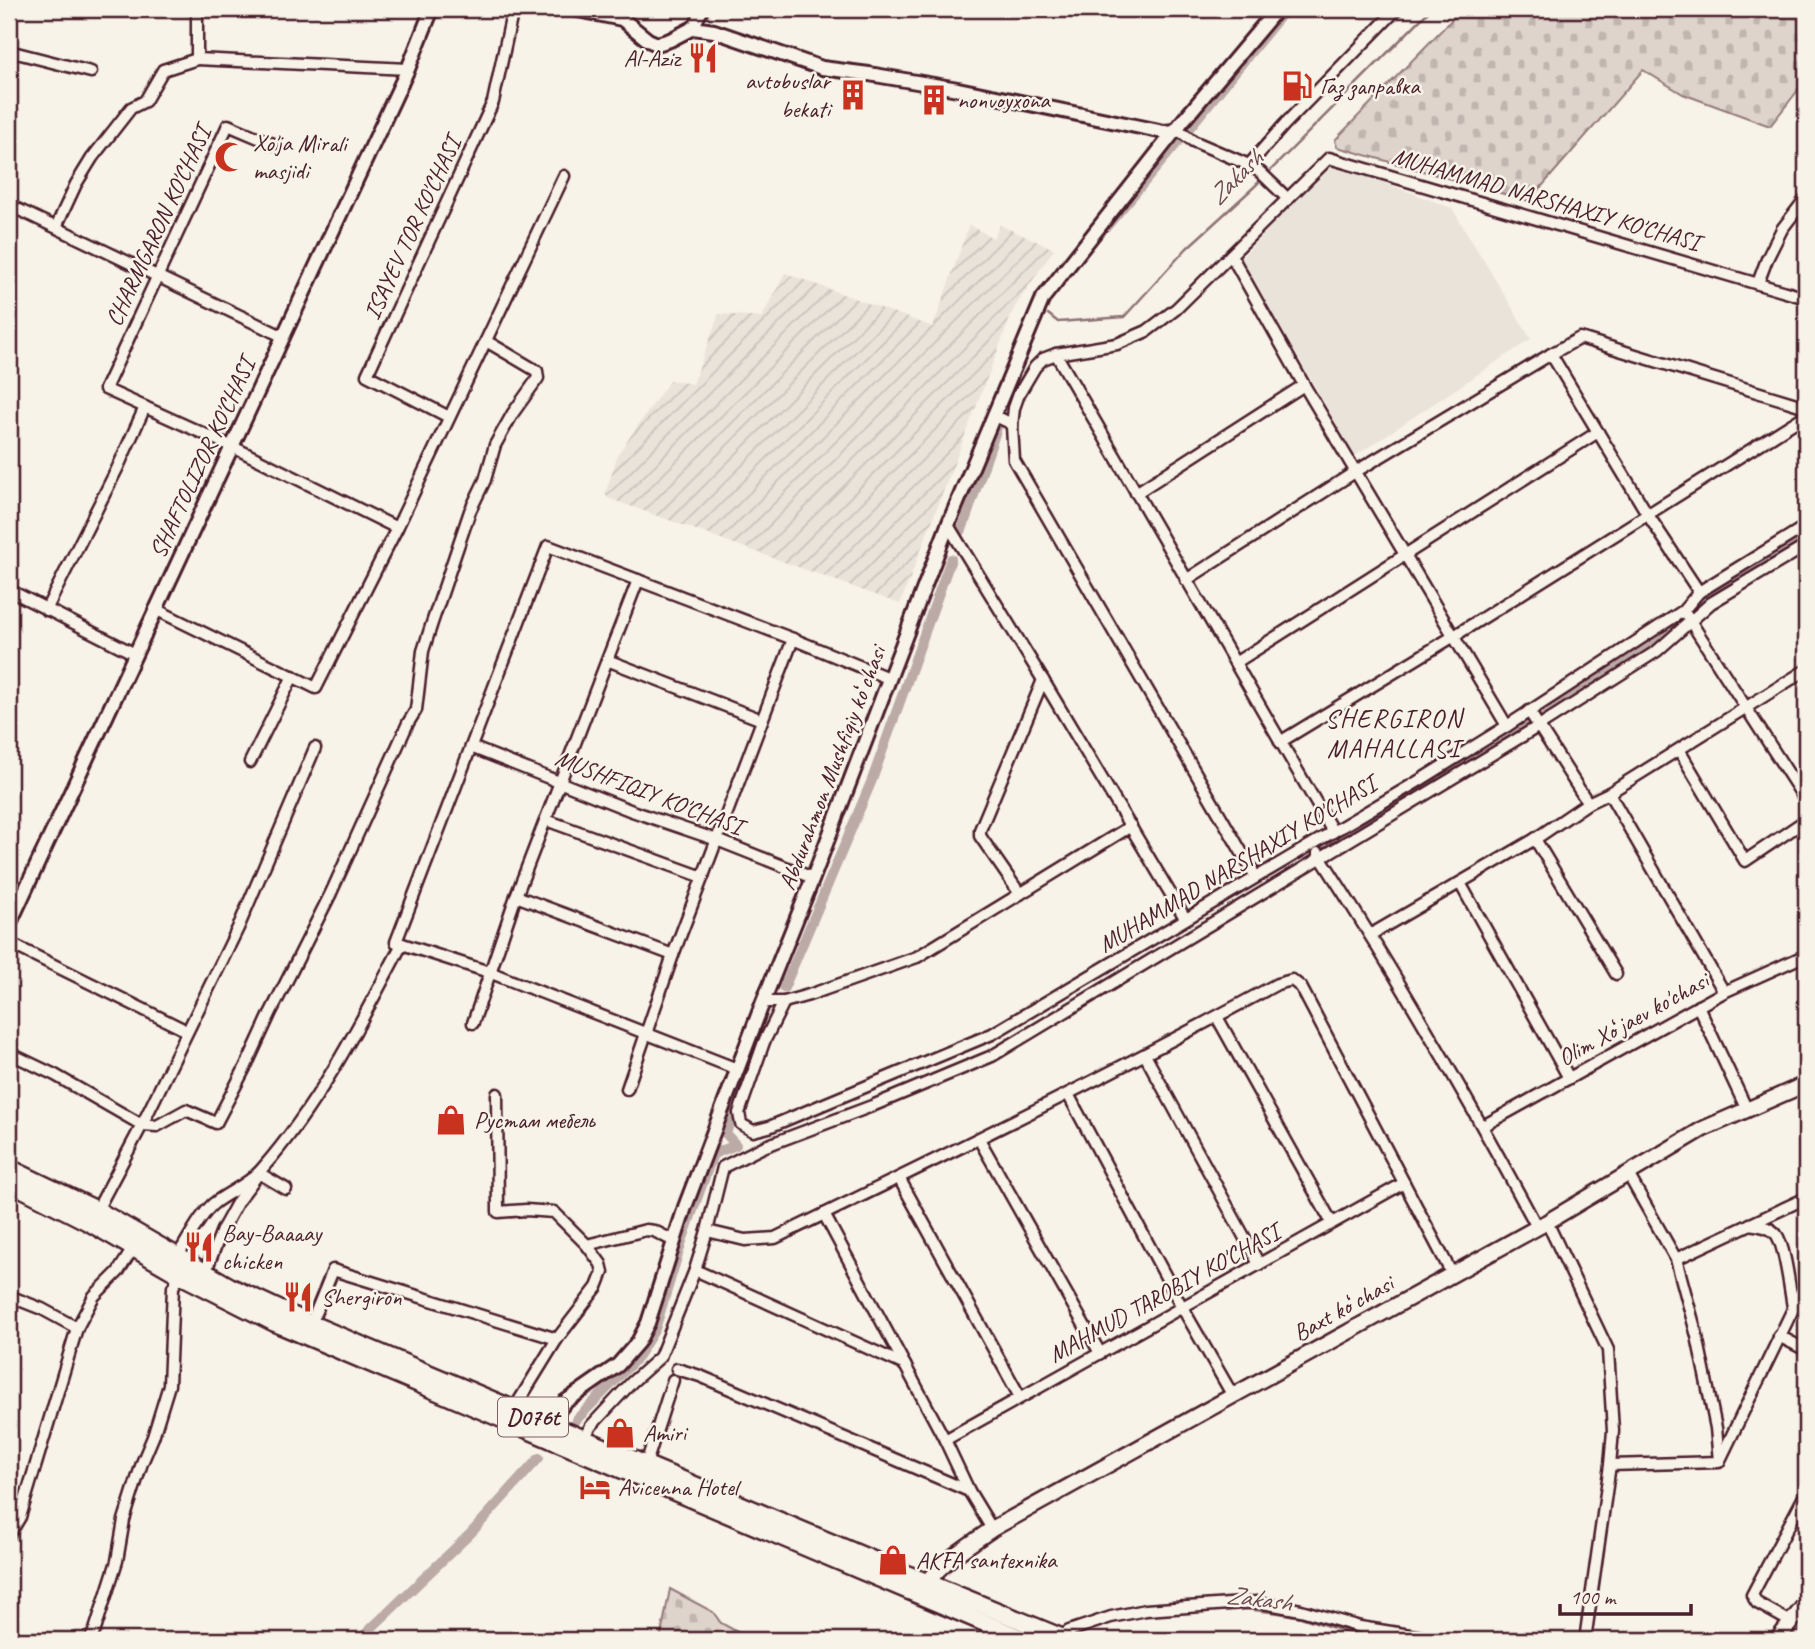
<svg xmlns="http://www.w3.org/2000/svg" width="1815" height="1649" font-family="Caveat,sans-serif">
	<defs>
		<pattern id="industrial-furrows" width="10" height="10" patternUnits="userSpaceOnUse" patternTransform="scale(1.75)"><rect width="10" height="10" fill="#eae3da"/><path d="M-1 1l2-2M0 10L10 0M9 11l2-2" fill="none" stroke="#cac2bb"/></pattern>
		<pattern id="cemetery-stones" width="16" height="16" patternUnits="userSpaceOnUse" patternTransform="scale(1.75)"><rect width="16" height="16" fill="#ded4cc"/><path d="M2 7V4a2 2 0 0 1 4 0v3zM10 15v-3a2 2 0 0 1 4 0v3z" fill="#c0b6af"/></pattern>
	</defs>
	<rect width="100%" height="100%" fill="#f7f3e8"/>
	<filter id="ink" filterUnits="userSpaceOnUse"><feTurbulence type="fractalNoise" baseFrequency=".0143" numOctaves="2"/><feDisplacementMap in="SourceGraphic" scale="14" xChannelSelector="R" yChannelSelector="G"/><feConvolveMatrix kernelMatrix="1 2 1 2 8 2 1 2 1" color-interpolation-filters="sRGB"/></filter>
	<g filter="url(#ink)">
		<path fill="#eae3da" d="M1331 163 1452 208 1531 339 1355 456 1241 258Z"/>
		<path fill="url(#industrial-furrows)" d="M969 225 993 238 1000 225 1054 249 1014 308 900 604 608 498 605 494 618 454 670 380 693 384 719 314 762 317 785 273 933 327Z"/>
		<g fill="url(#cemetery-stones)" stroke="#947a7c" stroke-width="2">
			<path d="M1462 9H1806V80L1770 126 1683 94 1643 70 1529 201 1337 147 1335 140Z"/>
			<path d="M670 1589 713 1612 721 1623 752 1640H660Z"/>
		</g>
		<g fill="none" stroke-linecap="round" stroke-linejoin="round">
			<g stroke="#8e7275" stroke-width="2.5">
				<path d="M1048 314 1058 322 1124 317 1187 248 1254 187 1431 9"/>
				<path d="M1238 1608 1279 1613 1301 1617 1349 1633 1395 1640"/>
				<path d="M1078 1635 1101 1625"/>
			</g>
			<g stroke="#bcaaa7" stroke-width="10">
				<path d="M1107 226 1173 148 1286 9"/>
				<path d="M962 530 997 428"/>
				<path d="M1541 714 1583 686 1653 643 1718 587 1806 536"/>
				<path d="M1331 843 1528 723"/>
				<path d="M784 988 872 780 951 559"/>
				<path d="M576 1420 636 1359 655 1329 682 1241 713 1154 736 1145 726 1134 734 1107 751 1067"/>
				<path d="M359 1640 471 1533 539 1458"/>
			</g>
			<g stroke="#4a1f2b" stroke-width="15">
				<g id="minor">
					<path d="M197 9V59L408 69"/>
					<path d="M693 28 703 9"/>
					<path d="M9 51 91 72"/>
					<path d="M1175 131 1181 132 1193 141 1249 165 1260 172 1288 199"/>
					<path d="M273 144 228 125 105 389 233 447 397 528"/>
					<path d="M1249 165 1284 125 1397 9"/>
					<path d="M9 205 282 336"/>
					<path d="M56 227 76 184 92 158 131 108 145 101 163 70 197 59"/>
					<path d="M1231 255 1304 385 1507 726"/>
					<path d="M1758 283 1767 259 1782 229 1806 198"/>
					<path d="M1056 354 1333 832"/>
					<path d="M1551 354 1648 515 1699 592"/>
					<path d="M993 415 1008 422 1012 426 1014 460 1256 877"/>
					<path d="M449 417 367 375 493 102 513 9"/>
					<path d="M1012 426 1014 408 1019 394 1035 367 1043 359 1056 354 1117 344 1147 331 1176 309 1329 158 1806 298"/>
					<path d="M1136 493 1304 385"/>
					<path d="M948 525 1043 680 1185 918"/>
					<path d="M1186 580 1355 472 1551 354 1580 338 1806 407"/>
					<path d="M9 590 135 654"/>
					<path d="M155 609 316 688 397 528 564 176"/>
					<path d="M46 610 118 467 145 407"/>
					<path d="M1687 616 1806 801"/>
					<path d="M607 660 762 720"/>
					<path d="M1235 663 1598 432"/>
					<path d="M1529 711 1588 803"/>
					<path d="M1280 742 1454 636 1806 415"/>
					<path d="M471 747 632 811 717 840 813 878"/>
					<path d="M1679 750 1745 861 1806 820"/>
					<path d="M250 762 293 676"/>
					<path d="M1609 793 1724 992"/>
					<path d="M546 820 703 877"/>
					<path d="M1535 839 1616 974"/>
					<path d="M1318 853C1397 975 1469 1100 1537 1227"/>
					<path d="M1460 883 1569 1078"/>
					<path d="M1020 894 980 836V830L1043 680"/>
					<path d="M516 896 673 955"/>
					<path d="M1370 935 1535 839 1588 803 1609 793 1806 670"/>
					<path d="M9 943 181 1028"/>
					<path d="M763 1002H784L809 995 917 957 1131 826"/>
					<path d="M784 1002 764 1042 739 1113 741 1124 753 1131 769 1127 992 1034 1417 782 1507 726 1683 611 1699 592 1806 526"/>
					<path d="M1698 1006 1747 1110"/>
					<path d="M1217 1017 1332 1223"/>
					<path d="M473 1023 516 896 638 580"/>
					<path d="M9 1053 55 1075 142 1125 157 1126 186 1110 216 1123 247 1064 271 1012 331 893 408 723 416 710 423 651 432 623 470 511 485 480 495 445 513 413 538 378 537 371 486 341"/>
					<path d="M1145 1055 1259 1264"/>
					<path d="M737 1069 489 972 396 942 548 546 793 639 888 678"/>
					<path d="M627 1089 673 955 793 639"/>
					<path d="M497 1094 498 1212 526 1210 554 1212 587 1245 601 1264 603 1272 597 1287 557 1339 514 1409"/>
					<path d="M1068 1094 1182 1307 1233 1396"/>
					<path d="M1483 1126 1724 992 1806 955"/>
					<path d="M979 1139 1100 1353"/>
					<path d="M1628 1174 1676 1259 1697 1336 1716 1428 1719 1461"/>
					<path d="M899 1178 1020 1397"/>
					<path d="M97 1210 142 1125 238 928 315 748"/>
					<path d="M824 1214 945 1440 969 1491 992 1529"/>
					<path d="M1547 1222 1608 1350 1613 1431 1610 1465 1585 1640"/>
					<path d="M1750 1224C1759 1226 1769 1226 1776 1234 1785 1245 1790 1291 1793 1307"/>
					<path d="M707 1231 745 1240 775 1238C944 1156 1112 1074 1277 984L1292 980 1301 987 1452 1274"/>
					<path d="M587 1245 646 1230 654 1231 674 1241"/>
					<path d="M177 1257C188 1240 198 1218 213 1204 228 1192 248 1185 261 1170 320 1103 361 1022 402 944"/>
					<path d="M1676 1259 1806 1198"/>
					<path d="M695 1270 905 1365"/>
					<path d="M205 1273 222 1230 238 1201 259 1173 286 1189"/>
					<path d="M9 1296 42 1309 77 1328"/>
					<path d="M311 1324 333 1270 557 1339"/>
					<path d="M1779 1336 1806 1350"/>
					<path d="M677 1369 700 1376 969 1491"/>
					<path d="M584 1438 591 1426 632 1382 660 1357 695 1270 707 1231 723 1167 763 1147 872 1106 992 1056 1539 726 1657 651 1711 603 1806 546"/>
					<path d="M945 1440 1404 1183"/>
					<path d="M646 1464 673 1380"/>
					<path d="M1610 1465 1719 1462 1806 1282"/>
					<path d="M9 1535 20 1517 77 1328 94 1296 118 1272 134 1247"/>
					<path d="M1791 1622 1757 1603 1752 1595 1806 1493"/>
					<path d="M1061 1637 1069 1631 1111 1617 1146 1610 1257 1602 1301 1610 1360 1627 1441 1640"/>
					<path d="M90 1640 95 1630 117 1561 124 1520 142 1463 153 1437 169 1385 173 1287 180 1275"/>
				</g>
			</g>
			<g stroke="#4a1f2b" stroke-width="18">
				<g id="tertiary">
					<path d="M573 9 622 19 648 40 657 44 670 40 693 28 714 31 822 68 869 74 958 89 1164 132 1175 131"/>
					<path d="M9 925 408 69 432 9"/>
					<path d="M548 1423 565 1402 618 1365 638 1342 648 1323 685 1207 763 1002 813 878 948 525 1043 298 1181 123 1277 9"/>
				</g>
			</g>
			<g stroke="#4a1f2b" stroke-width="19">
				<g id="secondary">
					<path d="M922 1592C936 1564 967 1547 992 1529L1547 1222 1703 1129 1806 1084"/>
					<path d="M1777 1640 1806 1603"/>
				</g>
			</g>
			<g stroke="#4a1f2b" stroke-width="21">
				<g id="primary">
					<path d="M9 1168 97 1210 231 1287 311 1324 899 1571 1068 1640"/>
					<path d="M9 1182 90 1223 180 1275 275 1323 1025 1640"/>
				</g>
			</g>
			<use href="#minor" stroke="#f7f3e8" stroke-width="10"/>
			<use href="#tertiary" stroke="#f7f3e8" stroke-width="12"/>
			<use href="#secondary" stroke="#f7f3e8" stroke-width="14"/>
			<use href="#primary" stroke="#f7f3e8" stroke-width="16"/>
		</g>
	</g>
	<defs>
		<g id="restaurant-bare" transform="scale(2.415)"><path d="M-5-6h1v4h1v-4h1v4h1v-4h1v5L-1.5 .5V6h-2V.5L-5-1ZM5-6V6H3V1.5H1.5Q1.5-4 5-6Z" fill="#c8321e" stroke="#f7f3e8" stroke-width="2.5" paint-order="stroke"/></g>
		<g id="fuel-bare" transform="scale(2.415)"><path d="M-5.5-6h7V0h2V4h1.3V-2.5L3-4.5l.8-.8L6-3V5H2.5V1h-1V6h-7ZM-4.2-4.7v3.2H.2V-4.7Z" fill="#c8321e" stroke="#f7f3e8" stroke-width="2.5" paint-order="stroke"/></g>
		<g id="building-bare" transform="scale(2.415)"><path d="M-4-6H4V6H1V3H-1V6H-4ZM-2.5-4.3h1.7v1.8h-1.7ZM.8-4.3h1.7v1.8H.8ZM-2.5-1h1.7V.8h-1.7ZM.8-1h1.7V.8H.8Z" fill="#c8321e" stroke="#f7f3e8" stroke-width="2.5" paint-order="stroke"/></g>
		<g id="mosque-bare" transform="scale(2.415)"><path d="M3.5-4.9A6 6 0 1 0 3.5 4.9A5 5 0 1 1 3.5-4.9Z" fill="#c8321e" stroke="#f7f3e8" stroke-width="2.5" paint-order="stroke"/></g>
		<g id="shop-bare" transform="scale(2.415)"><path d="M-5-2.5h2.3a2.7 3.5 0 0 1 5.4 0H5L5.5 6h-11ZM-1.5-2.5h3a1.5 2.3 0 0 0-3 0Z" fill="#c8321e" stroke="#f7f3e8" stroke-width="2.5" paint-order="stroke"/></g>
		<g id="hotel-bare" transform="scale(2.415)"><path d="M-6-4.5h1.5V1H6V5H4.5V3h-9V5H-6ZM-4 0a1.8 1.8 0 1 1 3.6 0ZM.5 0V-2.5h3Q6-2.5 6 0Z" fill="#c8321e" stroke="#f7f3e8" stroke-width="2.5" paint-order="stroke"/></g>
	</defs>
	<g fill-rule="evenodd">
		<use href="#restaurant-bare" x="703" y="58"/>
		<use href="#fuel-bare" x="1297" y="86"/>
		<use href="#building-bare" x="853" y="95"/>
		<use href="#building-bare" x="934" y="100"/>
		<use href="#mosque-bare" x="230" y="157"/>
		<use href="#shop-bare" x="451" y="1120"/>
		<use href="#restaurant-bare" x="199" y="1247"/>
		<use href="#restaurant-bare" x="298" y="1297"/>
		<use href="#shop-bare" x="620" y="1433"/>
		<use href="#hotel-bare" x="595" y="1487"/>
		<use href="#shop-bare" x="893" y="1560"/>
	</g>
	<g text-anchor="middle" stroke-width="5" stroke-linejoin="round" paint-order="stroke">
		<rect fill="#f7f3e8" stroke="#7e5f64" stroke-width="2" x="498" y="1397.5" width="70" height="39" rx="5"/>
		<g font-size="23" font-weight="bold" fill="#4a1f2b">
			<text x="533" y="1425">D076t</text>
		</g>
		<g font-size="24" fill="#4a1f2b" stroke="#f7f3e8" text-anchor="start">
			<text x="680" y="66" text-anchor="end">Al-Aziz</text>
			<text x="830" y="89" text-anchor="end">avtobuslar<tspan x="830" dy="28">bekati</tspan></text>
			<text x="1320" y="94">Газ заправка</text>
			<text x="957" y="108">nonvoyxona</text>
			<text x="253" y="151">Xo'ja Mirali<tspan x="253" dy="28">masjidi</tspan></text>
			<text x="474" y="1128">Рустам мебель</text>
			<text x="222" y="1241">Bay-Baaaay<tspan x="222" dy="28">chicken</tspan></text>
			<text x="321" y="1305">Shergiron</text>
			<text x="643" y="1441">Amiri</text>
			<text x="618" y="1495">Avicenna Hotel</text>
			<text x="916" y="1568">AKFA santexnika</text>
		</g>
		<g font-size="24" fill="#4a1f2b" stroke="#f7f3e8">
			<text transform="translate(1546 199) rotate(16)" y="8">MUHAMMAD NARSHAXIY KO'CHASI</text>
			<text transform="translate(158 226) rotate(-65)" y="8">CHARMGARON KO'CHASI</text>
			<text transform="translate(412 228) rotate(-65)" y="8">ISAYEV TOR KO'CHASI</text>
			<text transform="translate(202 458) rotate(-65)" y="8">SHAFTOLIZOR KO'CHASI</text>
			<text transform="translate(832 768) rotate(-69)" y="8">Abdurahmon Mushfiqiy koʻchasi</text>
			<text transform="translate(649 792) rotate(21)" y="8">MUSHFIQIY KO'CHASI</text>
			<text transform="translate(1237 864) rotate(-31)" y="8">MUHAMMAD NARSHAXIY KO'CHASI</text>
			<text transform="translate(1633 1019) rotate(-29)" y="8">Olim Xoʻjaev ko'chasi</text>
			<text transform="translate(1164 1293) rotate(-29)" y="8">MAHMUD TAROBIY KO'CHASI</text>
			<text transform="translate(1343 1308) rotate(-29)" y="8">Baxt koʻchasi</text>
		</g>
		<g font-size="26" font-style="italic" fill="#6c4950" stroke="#f7f3e8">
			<text transform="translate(1235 177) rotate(-45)" y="9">Zakash</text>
			<text transform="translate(1259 1598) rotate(7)" y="9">Zakash</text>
		</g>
		<g font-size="26" letter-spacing="2" fill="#4a1f2b" stroke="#f7f3e8">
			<text x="1394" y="727">SHERGIRON<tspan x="1394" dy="30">MAHALLASI</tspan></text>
		</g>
	</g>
	<rect width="1815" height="1649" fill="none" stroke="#f7f3e8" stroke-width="35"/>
	<rect x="18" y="18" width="1780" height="1614" fill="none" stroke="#4a1f2b" stroke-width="2.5" filter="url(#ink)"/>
	<path d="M1560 1604v10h131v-10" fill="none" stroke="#4a1f2b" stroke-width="3.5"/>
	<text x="1570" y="1604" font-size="21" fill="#4a1f2b" stroke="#f7f3e8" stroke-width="5" paint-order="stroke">100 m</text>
</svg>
